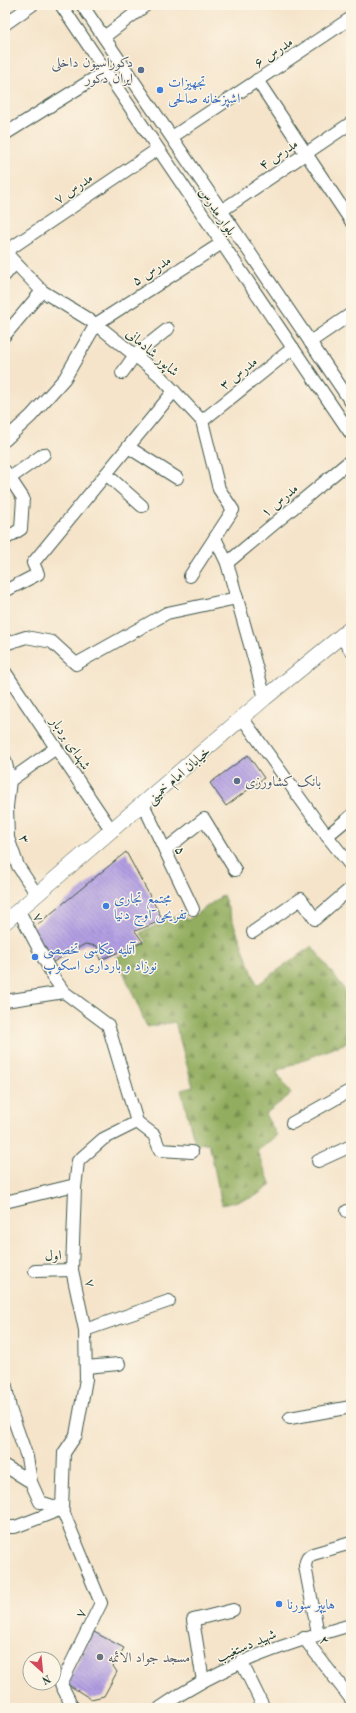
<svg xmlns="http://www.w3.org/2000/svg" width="356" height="1713" font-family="'Old Standard TT',Amiri,serif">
	<defs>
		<pattern id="forest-firs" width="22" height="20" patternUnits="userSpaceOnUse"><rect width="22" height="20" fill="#92ad5f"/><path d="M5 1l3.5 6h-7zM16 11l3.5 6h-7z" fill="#778e4f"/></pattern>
		<pattern id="building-back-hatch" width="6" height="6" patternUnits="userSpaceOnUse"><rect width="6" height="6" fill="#b29fe3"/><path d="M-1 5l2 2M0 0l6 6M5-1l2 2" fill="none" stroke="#9083b9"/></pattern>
	</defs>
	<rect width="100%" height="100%" fill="#fcf5e5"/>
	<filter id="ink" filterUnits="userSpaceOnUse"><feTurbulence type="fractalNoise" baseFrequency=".025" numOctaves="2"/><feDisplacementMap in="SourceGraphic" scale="8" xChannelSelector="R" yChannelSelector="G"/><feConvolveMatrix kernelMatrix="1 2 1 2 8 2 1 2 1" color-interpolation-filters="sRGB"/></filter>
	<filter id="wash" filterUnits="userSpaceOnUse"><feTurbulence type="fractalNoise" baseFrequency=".012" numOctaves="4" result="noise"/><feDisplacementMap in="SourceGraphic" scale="16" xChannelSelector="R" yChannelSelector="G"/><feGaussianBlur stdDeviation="0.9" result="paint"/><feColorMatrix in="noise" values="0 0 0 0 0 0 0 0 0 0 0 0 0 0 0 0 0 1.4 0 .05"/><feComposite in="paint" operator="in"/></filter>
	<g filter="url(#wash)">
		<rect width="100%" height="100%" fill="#f5e4ca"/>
		<path fill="url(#forest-firs)" stroke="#58754a" d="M223 895 257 985 312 946 344 989 351 1006V1041L276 1071 291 1094 265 1114 277 1135 257 1151 271 1185 254 1197 222 1205 209 1143 195 1144 181 1090 193 1087 175 1022 147 1027 117 957 147 942 140 933 180 914 188 920Z"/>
		<g id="blocks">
			<g fill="url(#building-back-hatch)">
				<path d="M248 755 264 778 226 806 210 783Z"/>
				<path d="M126 852 163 920 135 931 143 942 100 960 97 946 85 944 48 965 32 929Z"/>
				<path d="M94 1632 124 1648 113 1666 117 1672 104 1696 91 1699 67 1684Z"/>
			</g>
		</g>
	</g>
	<g filter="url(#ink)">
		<use href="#blocks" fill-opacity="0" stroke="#3f564a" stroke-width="1"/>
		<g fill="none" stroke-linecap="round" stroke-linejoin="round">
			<g stroke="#3f564a" stroke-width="14">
				<g id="minor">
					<path d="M61 5 351 434"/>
					<path d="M82 5 351 402"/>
					<path d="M5 24 32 5"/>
					<path d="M104 37 146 5"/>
					<path d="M257 80 351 221"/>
					<path d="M5 134 106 71"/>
					<path d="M172 137 351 18"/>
					<path d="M221 211 351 123"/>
					<path d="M5 252 42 291 96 324 158 374 202 421 219 489 233 510 190 576"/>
					<path d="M5 252 158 149"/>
					<path d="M5 275 15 263"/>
					<path d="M5 335 42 291"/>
					<path d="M310 342 351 314"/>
					<path d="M122 373 135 355 168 329"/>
					<path d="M202 421 293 348"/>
					<path d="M5 440 31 416 65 378 96 324 222 243"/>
					<path d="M128 447 177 478"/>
					<path d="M5 471 23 498 21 529 5 539"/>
					<path d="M106 474 142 506"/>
					<path d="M10 478 44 454"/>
					<path d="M215 538 227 563 265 698"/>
					<path d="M227 563 351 460"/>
					<path d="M5 591 38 574 33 563 174 391"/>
					<path d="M341 637 351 651"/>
					<path d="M5 644 26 637 52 642 76 664 167 613 237 598"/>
					<path d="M5 672 112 831"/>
					<path d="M243 719 327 836 351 866"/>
					<path d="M5 760 10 780 7 807 8 838 18 866 37 895"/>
					<path d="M5 784 56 748"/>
					<path d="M143 804 193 909"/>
					<path d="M327 836 351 816"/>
					<path d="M165 850 204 819 235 870"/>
					<path d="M19 911 54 978 64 992 108 1025 137 1122 103 1139 78 1161 75 1188 72 1270 85 1330 86 1379 76 1435 64 1453 62 1509 101 1603 61 1684 73 1708"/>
					<path d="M253 932 301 899 315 919 351 888"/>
					<path d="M5 1001 64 992"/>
					<path d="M137 1122 154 1135 160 1150 192 1152"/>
					<path d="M292 1123 351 1090"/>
					<path d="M318 1161 351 1146"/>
					<path d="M5 1202 75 1185"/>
					<path d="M347 1211 351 1210"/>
					<path d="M35 1271 72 1270"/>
					<path d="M85 1330 169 1301"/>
					<path d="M86 1367 119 1364"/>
					<path d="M5 1381 10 1409 27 1457 31 1482 40 1502 62 1509"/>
					<path d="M290 1418 351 1407"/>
					<path d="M5 1466 31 1482"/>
					<path d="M5 1527H15L62 1509"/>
					<path d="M318 1634 305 1566C306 1560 307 1557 313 1554L351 1543"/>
					<path d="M304 1638 351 1699"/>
					<path d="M241 1661 264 1708"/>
					<path d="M203 1681 193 1620 233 1610"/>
					<path d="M160 1708C219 1666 281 1645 351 1625"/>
				</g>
			</g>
			<g stroke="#3f564a" stroke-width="16">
				<path id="major" d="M5 922 265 698 351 628"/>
			</g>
			<use href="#minor" stroke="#fff" stroke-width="12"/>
			<use href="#major" stroke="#fff" stroke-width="15"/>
		</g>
	</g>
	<g fill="#5c6f8a" stroke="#fcf5e5" stroke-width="1.5">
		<circle cx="141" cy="70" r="4"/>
		<circle cx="237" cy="781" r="4"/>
	</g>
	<g fill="#3f7fe0" stroke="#fcf5e5" stroke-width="1.5">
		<circle cx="160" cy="90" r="4"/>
		<circle cx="106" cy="906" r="4"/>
		<circle cx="35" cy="957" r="4"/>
		<circle cx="279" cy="1604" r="4"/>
	</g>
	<circle fill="#6b7280" stroke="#fcf5e5" stroke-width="1.5" cx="100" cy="1657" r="4"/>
	<g text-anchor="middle" stroke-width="3" stroke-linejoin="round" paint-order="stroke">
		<g font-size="14" fill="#1f3d34" stroke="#fcf5e5">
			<text transform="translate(273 52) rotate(-34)" y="5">مدرس ۶</text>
			<text transform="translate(278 154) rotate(-34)" y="5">مدرس ۴</text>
			<text transform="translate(73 188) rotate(-34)" y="5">مدرس ۷</text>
			<text transform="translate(218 211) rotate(56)" y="5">بلوار مدرس</text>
			<text transform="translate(151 270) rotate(-33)" y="5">مدرس ۵</text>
			<text transform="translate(153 352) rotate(41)" y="5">شاپور شادمانی</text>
			<text transform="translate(238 373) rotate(-39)" y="5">مدرس ۳</text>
			<text transform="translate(279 500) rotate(-40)" y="5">مدرس ۱</text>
			<text transform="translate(71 743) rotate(56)" y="5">شهدای بردبار</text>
			<text transform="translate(178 775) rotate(-41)" y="5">خیابان امام خمینی</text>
			<text transform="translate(25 839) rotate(75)" y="5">۳</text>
			<text transform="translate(181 850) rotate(65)" y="5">۵</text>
			<text transform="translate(39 917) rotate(63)" y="5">۷</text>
			<text transform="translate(53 1255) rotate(-2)" y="5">اول</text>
			<text transform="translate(91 1283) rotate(78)" y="5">۷</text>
			<text transform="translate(80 1613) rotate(-64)" y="5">۷</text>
			<text transform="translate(325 1640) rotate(52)" y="5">۲</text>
			<text transform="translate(246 1645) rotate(-23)" y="5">شهید دستغیب</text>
		</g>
		<g font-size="14" fill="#4e5e75" stroke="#fcf5e5" text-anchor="end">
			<text x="133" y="67">دکوراسیون داخلی<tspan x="133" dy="16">ایران دکور</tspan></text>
			<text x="245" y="786" text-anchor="start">بانک کشاورزی</text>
		</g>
		<g font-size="14" fill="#366cbe" stroke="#fcf5e5" text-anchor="start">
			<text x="168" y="87">تجهیزات<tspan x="168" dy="16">اشپزخانه صالحی</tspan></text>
			<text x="114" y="903">مجتمع تجاری<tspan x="114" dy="16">تفریحی اوج دنیا</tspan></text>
			<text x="43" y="954">آتلیه عکاسی تخصصی<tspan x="43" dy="16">نوزاد و بارداری اسکوپ</tspan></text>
			<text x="287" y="1609">هایپر سورنا</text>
		</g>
		<g font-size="14" fill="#5b616d" stroke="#fcf5e5" text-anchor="start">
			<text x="108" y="1662">مسجد جواد الائمه</text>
		</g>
	</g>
	<rect width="356" height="1713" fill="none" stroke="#fcf5e5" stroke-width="20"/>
	<g transform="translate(42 1671) rotate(153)"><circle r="19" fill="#fcf5e5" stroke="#a4ab9e"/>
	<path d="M0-3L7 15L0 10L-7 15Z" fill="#d1495b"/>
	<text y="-6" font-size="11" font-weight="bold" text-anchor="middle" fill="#1f3d34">N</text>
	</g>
</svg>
